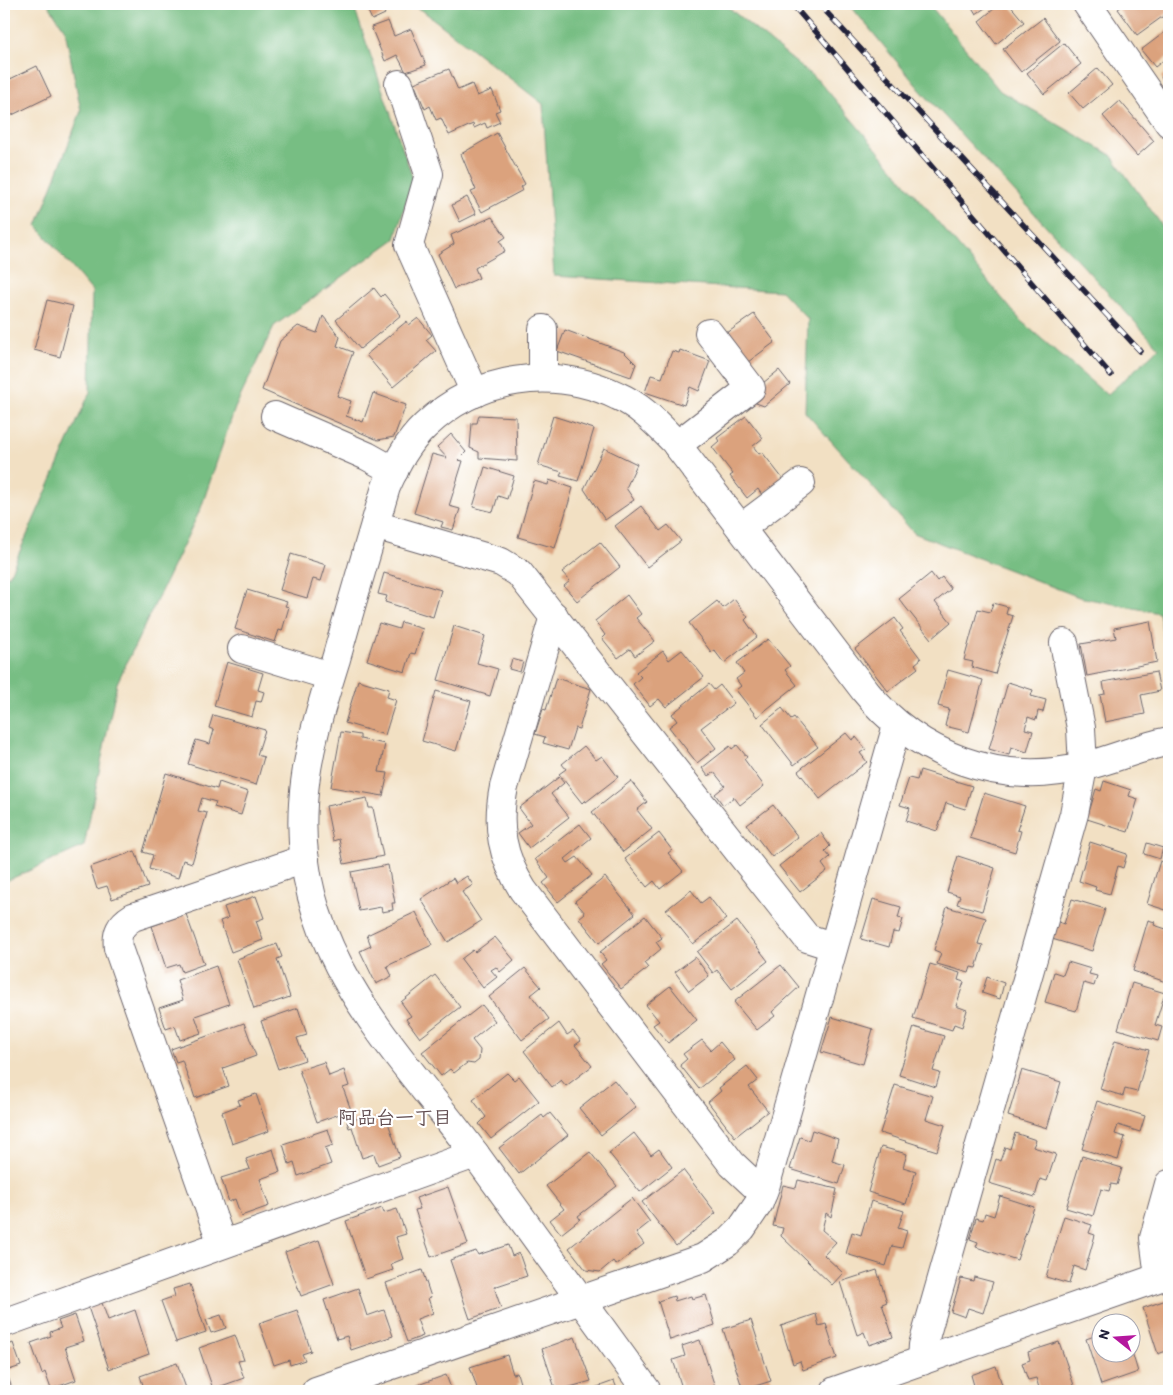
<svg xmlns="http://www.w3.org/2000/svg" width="1173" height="1395" font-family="Itim,'Klee One',sans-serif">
	<rect width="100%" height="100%" fill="#fff"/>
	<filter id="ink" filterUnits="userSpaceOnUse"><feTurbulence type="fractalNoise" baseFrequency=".02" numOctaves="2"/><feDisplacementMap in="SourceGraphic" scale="10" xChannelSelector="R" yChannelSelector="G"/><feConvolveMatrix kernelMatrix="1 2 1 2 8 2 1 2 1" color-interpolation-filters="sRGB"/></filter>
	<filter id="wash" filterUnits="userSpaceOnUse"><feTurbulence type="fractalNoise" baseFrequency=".0096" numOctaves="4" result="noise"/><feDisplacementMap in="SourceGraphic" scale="20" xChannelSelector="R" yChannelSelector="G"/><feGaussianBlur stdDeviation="1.12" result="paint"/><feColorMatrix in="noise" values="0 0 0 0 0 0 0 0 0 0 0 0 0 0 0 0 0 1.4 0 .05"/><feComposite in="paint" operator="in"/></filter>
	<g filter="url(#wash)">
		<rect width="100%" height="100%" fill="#f2e0c3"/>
		<g fill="#77be83" stroke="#4c705f">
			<path d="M48 4H353L413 179 395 239 274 326 235 408 201 508 117 683 84 846 4 882V573L9 576 90 392 92 291 37 226 81 111 65 30Z"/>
			<path d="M408 4H724L821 83 1022 322 1107 395 1159 348 922 92 849 4H929L1000 91 1111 155 1169 235V666L1159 613 1079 597 914 533 805 412 808 319 781 291 554 276 543 104 423 11Z"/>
		</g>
		<g id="blocks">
			<g fill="#dba27d">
				<path d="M369 4H380L385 14 372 20 365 5Z"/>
				<path d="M970 4H991L976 14Z"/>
				<path d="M1000 4H1009L1024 22 996 44 979 21Z"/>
				<path d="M1125 4H1169V12L1137 35 1118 9Z"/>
				<path d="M1043 18 1060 41 1021 72 1003 49Z"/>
				<path d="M388 21 394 36 411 29 426 65 406 72 397 55 385 61 371 27Z"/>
				<path d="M1169 29V56L1155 67 1141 50Z"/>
				<path d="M1064 43 1081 64 1044 94 1027 73Z"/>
				<path d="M37 66 51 96 4 119V82Z"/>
				<path d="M1098 68 1112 85 1083 109 1069 93Z"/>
				<path d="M449 69 458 90 472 84 477 96 492 90 500 110 495 112 500 122 487 128 485 123 474 128 473 124 449 135 441 118 436 120 430 106 425 109 414 83Z"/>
				<path d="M1169 70V88L1161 77Z"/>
				<path d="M1120 101 1154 141 1137 156 1103 116Z"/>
				<path d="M497 133 525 184 521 187 523 190 482 212 471 192 476 190 461 154Z"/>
				<path d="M467 197 476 214 460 222 452 205Z"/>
				<path d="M492 217 506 237 500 241 505 251 475 268 479 278 454 289 438 254 454 244 451 235Z"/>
				<path d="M374 288 381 297 384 294 401 315 360 349 336 320Z"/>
				<path d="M47 300 73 306 60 357 34 350Z"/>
				<path d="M754 314 775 342 748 362 727 333Z"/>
				<path d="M323 316 340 337 337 346 353 352 337 396 351 401 346 416 363 422 373 393 406 405 394 437 378 440 262 390 280 341 298 326 317 333Z"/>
				<path d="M418 318 432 335 426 340 436 351 393 387 366 355 407 321 409 325Z"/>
				<path d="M565 330 624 352 636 364 631 377 557 351Z"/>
				<path d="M680 350 710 361 699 391 690 387 684 405 645 392 651 375 662 378 672 351 679 353Z"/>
				<path d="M779 370 790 384 764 406 756 403 763 383Z"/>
				<path d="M479 415 516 417 517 461 479 458V452L470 448 472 423H477Z"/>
				<path d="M553 416 594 429 578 481 560 476 562 472 538 465Z"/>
				<path d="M746 416 763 438 753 446 759 454 762 452 783 479 762 495 758 489 747 498 730 476 733 474 712 447 719 441 717 438Z"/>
				<path d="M451 434 466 452 458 460 463 461 449 506 460 509 453 530 441 527 443 522 414 513 432 454 447 458 437 447Z"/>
				<path d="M604 448 637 464 626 488 634 500 605 520 584 489Z"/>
				<path d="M485 467 514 476 507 499 498 496 493 512 473 507Z"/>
				<path d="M549 480 573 488 555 548 518 537 534 481 548 485Z"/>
				<path d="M641 506 660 531 668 525 681 541 647 567 615 526Z"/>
				<path d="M600 542 620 567 577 601 564 586 570 581 562 572Z"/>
				<path d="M291 554 326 565 321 581 313 579 307 598 280 590Z"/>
				<path d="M384 573 441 590 433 617 385 602 387 596 378 594Z"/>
				<path d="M931 573 937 581 942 577 951 589 935 602 951 622 931 639 899 599Z"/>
				<path d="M247 590 287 602 285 606 289 607 282 631 279 630 275 642 235 629Z"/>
				<path d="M627 595 641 614 636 618 655 641 635 656 630 649 618 658 602 638 605 635 595 621Z"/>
				<path d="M734 599 748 617 745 620 757 637 724 663 714 650 711 652 689 623 717 601 723 608Z"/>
				<path d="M993 603 1008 607 1006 614 1013 616 995 674 972 667 973 662 964 660 978 609 990 612Z"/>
				<path d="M895 618 903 629 900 631 921 659 915 664 918 668 888 691 855 649Z"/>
				<path d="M1150 621 1157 662 1087 676 1081 644 1116 638 1114 628Z"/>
				<path d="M401 622 423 629 415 654 411 653 405 672 367 660 379 623 399 629Z"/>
				<path d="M454 626 485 636 477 663 498 669 490 696 438 680Z"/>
				<path d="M768 639 790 666 785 670 797 685 757 717 736 690 741 686 736 679 744 673 737 663Z"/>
				<path d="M682 650 704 677 666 707 659 699 650 706 633 684 641 677 636 672 663 651 669 660Z"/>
				<path d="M512 659 523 662 520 672 509 669Z"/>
				<path d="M227 662 263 673 258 690 264 692 261 702 256 701 252 717 214 706Z"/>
				<path d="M948 670 983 680 969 732 945 726 949 709 938 706Z"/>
				<path d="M1156 672 1160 691 1141 695 1145 714 1105 722 1100 695 1105 694 1103 682Z"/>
				<path d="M556 678 591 689 579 729 575 728 568 750 543 743 545 737 535 734 543 709 546 710Z"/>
				<path d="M358 680 389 689 387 697 396 700 385 735 345 723Z"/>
				<path d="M1008 682 1033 690 1031 696 1046 700 1043 712 1038 711 1036 720 1028 717 1025 729 1033 731 1027 752 1011 747 1009 755 989 749Z"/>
				<path d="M709 684 714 690 720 685 734 703 701 728 716 748 697 763 669 727 677 721 672 714Z"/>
				<path d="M436 691 471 701 456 751 422 741Z"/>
				<path d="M782 708 791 719 794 717 818 747 794 765 762 724Z"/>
				<path d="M213 715 265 730 257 755 264 757 256 785 188 764 196 740 210 744 214 730 209 728Z"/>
				<path d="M341 732 360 735V739L385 744 379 772 388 773 383 796 331 787Z"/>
				<path d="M846 733 852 740 856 737 866 749 860 753 867 762 820 799 798 771Z"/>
				<path d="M737 745 747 757 744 759 764 786 740 805 734 797 723 805 715 794 725 786 714 772 708 776 702 768 730 746 732 749Z"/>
				<path d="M584 746 596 760 602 756 618 777 586 802 585 800 582 803 559 774 566 769 562 764Z"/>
				<path d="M920 770 972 786 965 809 946 803 937 831 906 821 910 808 900 805 909 778 917 780Z"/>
				<path d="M166 773 217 789 219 782 248 792 241 815 214 807 216 802 202 798 198 811 207 813 192 863 183 860 178 878 149 869 153 855 143 852Z"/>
				<path d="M559 777 564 783 551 794 569 817 529 848 518 833 531 824 519 808Z"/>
				<path d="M631 781 647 802 637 810 652 829 623 852 592 812Z"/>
				<path d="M1104 781 1131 790 1129 796 1138 799 1128 832 1087 819 1096 789 1101 791Z"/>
				<path d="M984 793 1025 806 1017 830 1021 831 1015 852 970 838Z"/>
				<path d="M367 798 369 808H373L383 856 344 864 339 839 333 841 326 806Z"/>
				<path d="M773 805 798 837 772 857 747 825Z"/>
				<path d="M580 824 591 838 565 859 568 863 577 857 592 875 558 902 543 883 549 878 535 859Z"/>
				<path d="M659 833 672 850 668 853 683 871 660 889 654 881 647 887 625 859Z"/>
				<path d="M821 833 830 846 825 851 830 857 822 864 827 871 800 892 779 866Z"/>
				<path d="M1090 842 1127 854 1123 868 1118 866 1110 894 1095 890 1096 887 1079 881Z"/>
				<path d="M1147 843 1163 848 1160 859 1144 854Z"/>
				<path d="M135 851 148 887 112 899 107 886 97 889 90 867Z"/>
				<path d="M958 856 995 868 982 911 957 904 960 896 947 892Z"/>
				<path d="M1160 861 1169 863V911L1147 904Z"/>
				<path d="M388 865 395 903H392L393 910 382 912 381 907 359 911 351 872Z"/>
				<path d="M467 876 473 885 462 892 481 921 448 942 421 899 453 878 456 883Z"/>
				<path d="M605 877 635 914 599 943 579 918 585 913 575 901Z"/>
				<path d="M691 890 701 903 709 897 726 919 693 944 666 910Z"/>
				<path d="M256 896 264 918 256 921 263 940 231 952 220 921 228 918 224 907Z"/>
				<path d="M873 899 901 907 898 918 903 919 899 933 893 932 889 947 861 939Z"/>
				<path d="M1072 899 1105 909 1092 951 1052 939 1058 922 1064 924Z"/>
				<path d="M947 907 986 918 978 944 983 945 976 968 971 967 969 973 937 964 941 953 934 950Z"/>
				<path d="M416 912 432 945 387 966 392 976 376 984 360 951 371 946 367 935Z"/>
				<path d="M186 914 204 964 182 972 179 964 166 968 152 926Z"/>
				<path d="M645 916 662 938 656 942 661 949 644 963 648 968 621 989 601 964 606 960 600 952Z"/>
				<path d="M1148 920 1155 922 1154 925 1166 929 1167 925 1169 926V970L1166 982 1133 971Z"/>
				<path d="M737 921 768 961 732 989 717 970 713 973 697 952Z"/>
				<path d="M495 937 514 960 500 972 496 967 491 970 497 977 483 988 461 959 473 950 475 952Z"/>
				<path d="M277 944 282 957 277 959 290 997 254 1009 237 959Z"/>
				<path d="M695 957 709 976 689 991 675 972Z"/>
				<path d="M1068 962 1091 969 1089 974 1097 976 1094 986 1084 983 1076 1011 1045 1002 1054 972 1063 975Z"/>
				<path d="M930 964 960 973 958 980 964 982 956 1006 967 1010 962 1027 954 1024 952 1030 913 1018Z"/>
				<path d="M781 965 799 987 772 1012 775 1016 757 1030 734 1002Z"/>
				<path d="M216 966 229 1004 195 1016 201 1033 180 1040 175 1026 166 1029 159 1008 183 1000 177 980Z"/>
				<path d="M525 968 541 987 531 995 549 1019 522 1040 489 997Z"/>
				<path d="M435 975 460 1007 420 1038 406 1019 411 1016 401 1002Z"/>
				<path d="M987 977 1004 983 1000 999 982 993Z"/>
				<path d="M1132 983 1165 993 1155 1025 1162 1027 1158 1041 1118 1029Z"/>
				<path d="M670 986 697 1020 668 1043 653 1025 659 1021 646 1005Z"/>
				<path d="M482 1005 495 1021 472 1040 480 1050 479 1060 474 1064 467 1063 454 1073 450 1069 441 1076 422 1052Z"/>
				<path d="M298 1008 307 1035 297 1038 305 1060 278 1069 261 1021Z"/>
				<path d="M832 1017 873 1029 863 1064 821 1052Z"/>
				<path d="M244 1023 256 1056 223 1068 229 1086 195 1098 182 1060 176 1062 171 1049Z"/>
				<path d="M559 1023 567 1035 573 1031 581 1041 575 1045 592 1066 566 1086 561 1080 552 1087 524 1051Z"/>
				<path d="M914 1027 944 1036 933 1071 940 1073 936 1087 899 1075Z"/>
				<path d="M702 1040 711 1050 720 1042 735 1060 699 1089 680 1065 687 1059 683 1054Z"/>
				<path d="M1115 1040 1149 1050 1137 1092 1125 1089 1123 1096 1100 1089Z"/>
				<path d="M324 1062 329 1076 344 1070 349 1086 343 1088 351 1110 317 1122 299 1070Z"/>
				<path d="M747 1066 758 1080 749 1087 768 1111 735 1137 708 1102 721 1091 719 1088Z"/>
				<path d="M1022 1070 1061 1082 1047 1128 1008 1116Z"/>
				<path d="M507 1073 514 1080 519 1076 539 1101 491 1139 479 1124 486 1117 473 1100Z"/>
				<path d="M614 1080 636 1107 601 1135 579 1108Z"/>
				<path d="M895 1085 933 1096 926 1119 945 1125 937 1151 880 1133Z"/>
				<path d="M256 1094 269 1131 232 1144 222 1112 240 1105 238 1100Z"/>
				<path d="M1097 1101 1145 1116 1140 1132 1118 1125 1115 1134 1125 1137 1118 1160 1082 1149Z"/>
				<path d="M550 1113 568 1135 519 1174 499 1148 542 1115 544 1118Z"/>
				<path d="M385 1114 400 1157 378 1165 374 1154 362 1158 352 1127 349 1128 347 1122 359 1118 361 1122Z"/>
				<path d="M328 1129 333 1145 325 1148 331 1164 298 1176 294 1162 289 1164 283 1144Z"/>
				<path d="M812 1130 838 1139 832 1161 845 1165 839 1184 790 1169 800 1137 809 1140Z"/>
				<path d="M634 1133 651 1155 659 1149 672 1167 640 1192 609 1153Z"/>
				<path d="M1015 1133 1036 1140 1033 1147 1056 1154 1047 1181 1040 1179 1035 1197 989 1183 996 1159 1000 1161 1005 1147 1010 1149Z"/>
				<path d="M881 1147 907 1154 903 1167 916 1171 906 1204 868 1192Z"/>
				<path d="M273 1149 280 1172 260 1179 269 1206 241 1216 235 1199 229 1202 221 1178 250 1169 246 1159Z"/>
				<path d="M590 1152 617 1186 578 1216 580 1219 561 1234 550 1220 564 1209 546 1186Z"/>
				<path d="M1082 1156 1122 1168 1117 1185 1111 1184 1109 1191 1101 1189 1093 1216 1066 1208Z"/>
				<path d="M683 1170 716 1213 676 1246 642 1202Z"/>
				<path d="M798 1180 837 1189 831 1217 826 1213 822 1230 836 1242 824 1255 843 1273 832 1285 781 1236 783 1228 773 1226 783 1185 796 1188Z"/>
				<path d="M448 1187 468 1244 431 1257 415 1210 420 1209 416 1198Z"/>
				<path d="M1000 1196 1034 1207 1017 1260 976 1247 978 1242 970 1239 976 1218 983 1220 985 1213 994 1216Z"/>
				<path d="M632 1198 650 1222 636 1233 644 1244 616 1265 613 1261 600 1272 586 1270 569 1248Z"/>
				<path d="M871 1201 904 1211 898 1228 907 1231 902 1248 892 1246 886 1266 846 1254 852 1232 861 1235Z"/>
				<path d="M382 1208 384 1213 397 1209 406 1234 396 1237 403 1259 391 1264 393 1270 366 1279 346 1221Z"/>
				<path d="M1064 1216 1092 1225 1089 1233 1095 1235 1085 1270 1074 1266 1069 1284 1046 1277Z"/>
				<path d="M319 1240 334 1284 301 1296 285 1252Z"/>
				<path d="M508 1245 512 1256 519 1253 527 1276 494 1287 501 1308 470 1319 450 1260 476 1251 478 1255Z"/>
				<path d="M422 1270 431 1297 428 1298 433 1313 417 1319 423 1336 407 1342 386 1283Z"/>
				<path d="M877 1270 887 1302 882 1304 893 1337 869 1345 864 1332 857 1335 840 1282Z"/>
				<path d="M974 1277 993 1282 983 1313 968 1308 965 1317 951 1312 961 1278 973 1281Z"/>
				<path d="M190 1284 206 1332 176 1342 161 1301 175 1296 173 1289Z"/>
				<path d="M358 1288 367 1316 384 1310 393 1336 351 1350 347 1336 337 1339 324 1300Z"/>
				<path d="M706 1295 715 1325 670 1340 658 1301 674 1296 675 1301 691 1296 692 1299Z"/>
				<path d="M1169 1299V1361L1166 1351 1158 1354 1143 1308Z"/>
				<path d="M101 1300 108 1320 135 1310 149 1354 109 1369 87 1304Z"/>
				<path d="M297 1310 311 1351 302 1354 305 1360 290 1365 289 1360 274 1365 259 1323Z"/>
				<path d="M816 1314 819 1326 826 1324 837 1358 803 1370 800 1361 793 1364 781 1326Z"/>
				<path d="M75 1315 84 1341 65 1347 76 1380 51 1389 45 1372 42 1374 31 1343 51 1336 50 1332 61 1328 58 1321Z"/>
				<path d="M221 1315 226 1328 211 1333 206 1320Z"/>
				<path d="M751 1320 771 1381 743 1390 723 1329Z"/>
				<path d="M1100 1334V1352H1132L1138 1372 1101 1385 1086 1339Z"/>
				<path d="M235 1335 244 1360 238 1361 244 1378 213 1389 199 1348Z"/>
				<path d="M575 1337 591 1381 556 1391 542 1349Z"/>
				<path d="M700 1340 715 1387 701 1391H683L673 1360 685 1356 682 1346Z"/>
				<path d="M1059 1342 1076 1391H1040L1036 1378 1028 1380 1022 1363 1030 1360 1028 1352Z"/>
				<path d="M13 1343 21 1366 6 1371 13 1391H4V1347Z"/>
				<path d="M507 1355 513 1374 517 1373 520 1383 517 1384 520 1391H478L470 1367Z"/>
				<path d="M177 1363 187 1391H145L140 1376Z"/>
				<path d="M996 1366 1004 1391H971L975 1389 971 1375Z"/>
				<path d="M446 1375 452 1391H417L415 1386Z"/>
				<path d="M614 1381 618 1391H586Z"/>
			</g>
		</g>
	</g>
	<g filter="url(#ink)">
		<use href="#blocks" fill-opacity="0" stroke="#6b646b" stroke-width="1"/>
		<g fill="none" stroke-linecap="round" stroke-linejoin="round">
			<g stroke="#6b646b" stroke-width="30">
				<g id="minor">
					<path d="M1087 4 1169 123"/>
					<path d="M399 84 429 174 409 245 475 393"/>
					<path d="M543 329V378"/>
					<path d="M275 416 367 456 394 471"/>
					<path d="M677 445 751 388 709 333"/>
					<path d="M375 525 501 562 519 573 807 938 832 946"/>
					<path d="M741 528 801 483"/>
					<path d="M554 616 504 787C496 826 502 857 523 890L732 1164 763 1193"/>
					<path d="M242 649 330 676"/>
					<path d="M222 1244 118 948C116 933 120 925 133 917L305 859"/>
					<path d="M1159 1277 1154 1238 1169 1184"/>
					<path d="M4 1323 475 1154"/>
					<path d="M922 1361 923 1345 1074 814 1083 767 1081 728 1064 643"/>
					<path d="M316 1391 703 1258 728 1242 742 1228 759 1203 766 1184 897 725"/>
					<path d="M647 1391C590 1312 533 1233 475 1154 394 1046 293 952 303 804 306 754 321 707 336 659 352 602 369 544 386 487 396 465 407 443 425 426 477 376 553 365 618 396 641 406 657 424 674 441L865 691C918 756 1000 787 1082 767 1112 760 1140 747 1169 741"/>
					<path d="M835 1391 1169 1274"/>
				</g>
			</g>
			<use href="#minor" stroke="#fff" stroke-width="28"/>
			<g stroke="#22223b" stroke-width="5.5">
				<g id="rail">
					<path d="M792 4 1111 375"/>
					<path d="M819 4 1140 351"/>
				</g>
			</g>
			<use href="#rail" stroke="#fff" stroke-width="4" stroke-dasharray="11" stroke-linecap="butt"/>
		</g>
	</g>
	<g text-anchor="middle" stroke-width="4.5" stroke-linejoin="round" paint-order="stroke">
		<g font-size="19" font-weight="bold" fill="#634f52" stroke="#fff">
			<text x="395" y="1124">阿品台一丁目</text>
		</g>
	</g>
	<rect width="1173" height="1395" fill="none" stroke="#fff" stroke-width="20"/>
	<g transform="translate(1116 1338) rotate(287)"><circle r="24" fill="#ffffff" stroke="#a7a7b1"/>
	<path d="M0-4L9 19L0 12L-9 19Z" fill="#b5179e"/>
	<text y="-8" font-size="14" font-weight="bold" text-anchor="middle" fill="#22223b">N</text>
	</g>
</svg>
